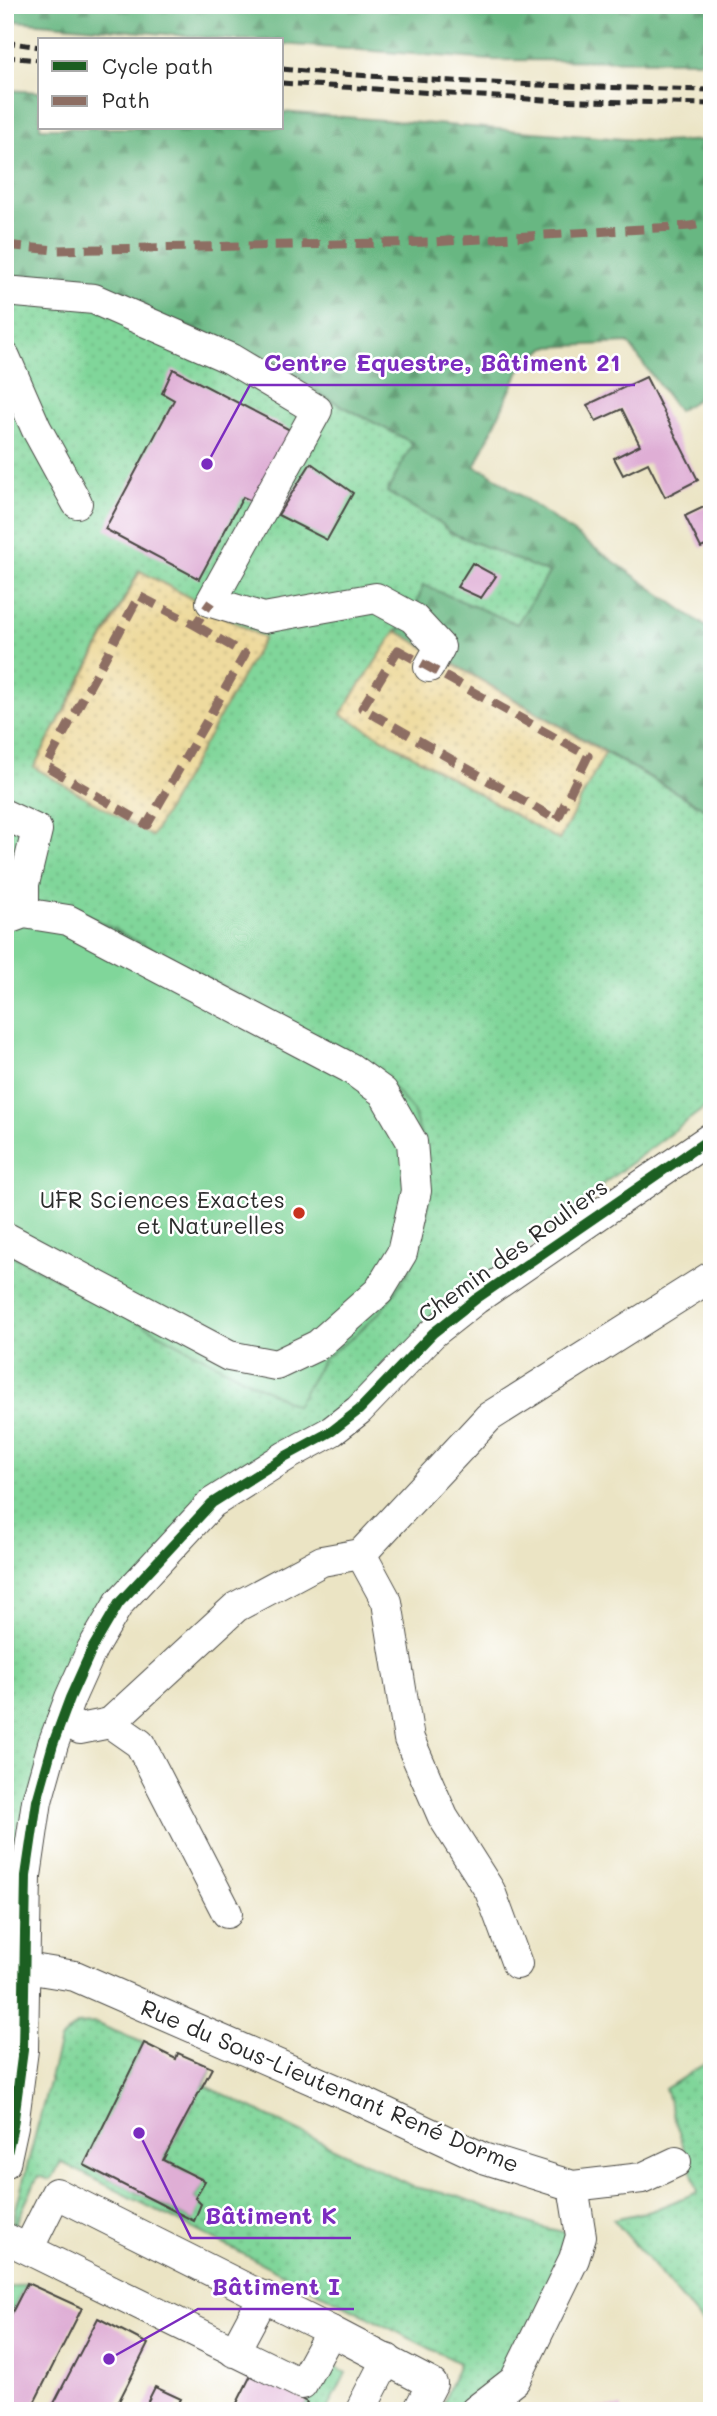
<svg xmlns="http://www.w3.org/2000/svg" width="717" height="2416" font-family="Mali,sans-serif">
	<defs>
		<pattern id="green-dots" width="8" height="8" patternUnits="userSpaceOnUse" patternTransform="scale(1.75)"><rect width="8" height="8" fill="#80d69a"/><path d="M2 2h.1M6 6h.1" fill="none" stroke="#6fb885" stroke-width="1.8" stroke-linecap="round"/></pattern>
		<pattern id="forest-firs" width="22" height="20" patternUnits="userSpaceOnUse" patternTransform="scale(1.75)"><rect width="22" height="20" fill="#68b782"/><path d="M5 1l3.5 6h-7zM16 11l3.5 6h-7z" fill="#56956b"/></pattern>
		<pattern id="sand-dots" width="8" height="8" patternUnits="userSpaceOnUse" patternTransform="scale(1.75)"><rect width="8" height="8" fill="#eeda9e"/><path d="M2 2h.1M6 6h.1" fill="none" stroke="#cb8" stroke-width="1.8" stroke-linecap="round"/></pattern>
	</defs>
	<rect width="100%" height="100%" fill="#fff"/>
	<filter id="ink" filterUnits="userSpaceOnUse"><feTurbulence type="fractalNoise" baseFrequency=".0143" numOctaves="2"/><feDisplacementMap in="SourceGraphic" scale="14" xChannelSelector="R" yChannelSelector="G"/><feConvolveMatrix kernelMatrix="1 2 1 2 8 2 1 2 1" color-interpolation-filters="sRGB"/></filter>
	<filter id="wash" filterUnits="userSpaceOnUse"><feTurbulence type="fractalNoise" baseFrequency=".00686" numOctaves="4" result="noise"/><feDisplacementMap in="SourceGraphic" scale="28" xChannelSelector="R" yChannelSelector="G"/><feGaussianBlur stdDeviation="1.57" result="paint"/><feColorMatrix in="noise" values="0 0 0 0 0 0 0 0 0 0 0 0 0 0 0 0 0 1.4 0 .05"/><feComposite in="paint" operator="in"/></filter>
	<g filter="url(#wash)">
		<rect width="100%" height="100%" fill="#ebe4c4"/>
		<g fill="url(#green-dots)" stroke="#568062" stroke-width="2" fill-rule="evenodd">
			<path d="M5 277 194 328 413 443 387 492 442 524 449 532 550 572 517 625 410 624 396 631 341 714 559 840 605 753 707 810 712 816V1102L603 1184 433 1333 269 1467 119 1603 31 1839 23 2050 5 2000ZM139 571 152 835 34 767Z"/>
			<path d="M95 2023 144 2043 85 2165 193 2221 201 2204 195 2198 205 2181 163 2160 212 2068 204 2085 414 2187 457 2196 537 2226 581 2236 515 2380 475 2411H440L459 2363 61 2162 51 2180 38 2176 7 2243 60 2040 78 2024Z"/>
			<path d="M712 2059V2334L613 2219 651 2211 698 2192 665 2089Z"/>
			<path d="M27 2283 5 2326V2289Z"/>
			<path d="M328 2363 346 2373 327 2411H303Z"/>
		</g>
		<g fill="url(#forest-firs)" stroke="#4a7156" stroke-width="2">
			<path d="M5 5H712V61L491 60 282 44V40H234L5 20Z"/>
			<path d="M5 90 40 92V128H282V112L661 142 712 140V390L678 411 628 343 546 347 519 371 475 467 486 471 712 631V816L707 810 396 631 410 624 423 585 517 624 549 573 449 532 442 524 387 492 413 443 194 328 5 277Z"/>
		</g>
		<g fill="url(#sand-dots)" stroke="#8c8264" stroke-width="2">
			<path d="M140 571 264 638 152 836 34 767Z"/>
			<path d="M396 631 605 753 559 840 341 714Z"/>
		</g>
		<path fill="#80d69a" stroke="#568062" stroke-width="2" d="M5 905 72 907 376 1067 413 1111 426 1152 428 1210 410 1270 382 1310 352 1338 324 1358 296 1406 5 1252Z"/>
		<g id="blocks">
			<g fill="#dfaed5">
				<path d="M173 369 292 431 254 502 243 497 199 579 105 529 174 400 162 393Z"/>
				<path d="M646 377 698 480 665 497 648 463 623 475 614 458 640 445 622 409 596 421 587 405Z"/>
				<path d="M311 463 353 493 327 540 278 515Z"/>
				<path d="M712 503V543L701 548 685 516Z"/>
				<path d="M472 563 496 576 481 598 457 587Z"/>
				<path d="M144 2043 176 2059 178 2053 212 2068 163 2160 205 2181 195 2198 201 2204 194 2221 84 2165Z"/>
				<path d="M27 2283 82 2308 30 2411H5V2326Z"/>
				<path d="M98 2318 148 2344 114 2411H50Z"/>
				<path d="M252 2373 307 2402 303 2411H233Z"/>
				<path d="M155 2387 181 2399 175 2411H143Z"/>
				<path d="M622 2407V2411H523L522 2408Z"/>
			</g>
		</g>
	</g>
	<g filter="url(#ink)">
		<use href="#blocks" fill-opacity="0" stroke="#484742" stroke-width="2"/>
		<g fill="none" stroke-linecap="round" stroke-linejoin="round">
			<g stroke="#484742" stroke-width="32">
				<g id="minor">
					<path d="M5 291 94 299 231 359 317 410 211 602 264 618 376 598 413 618 440 647 429 667"/>
					<path d="M5 357 36 428 77 503"/>
					<path d="M5 815 37 830 24 884V913"/>
					<path d="M5 920 24 913 68 920 350 1068 383 1092 412 1142 416 1191 402 1253 379 1291 318 1345 276 1365 229 1356 5 1237"/>
					<path d="M361 1554 387 1602 409 1739 443 1817 490 1891 517 1964"/>
					<path d="M62 1719 80 1729 110 1723 140 1744 227 1913"/>
					<path d="M110 1723 236 1607 322 1561 361 1554 489 1417 712 1276"/>
					<path d="M26 1968 75 1976 359 2100 483 2158 573 2186 642 2178 676 2162"/>
					<path d="M5 2163 13 2126 23 2050 26 1876 37 1801 53 1744 70 1698 92 1649 119 1603 212 1503 286 1456 332 1431 359 1410 433 1333 476 1299 712 1137"/>
					<path d="M5 2238 302 2384 331 2331 56 2193 28 2249"/>
					<path d="M331 2331 432 2384 418 2411"/>
					<path d="M234 2352 264 2296"/>
					<path d="M360 2411 387 2359"/>
					<path d="M475 2411 515 2380 574 2259 581 2236 573 2186"/>
				</g>
			</g>
			<use href="#minor" stroke="#fff" stroke-width="30"/>
			<g stroke="#2b2b2b" stroke-width="5" stroke-dasharray="10 5" stroke-linecap="butt">
				<path d="M5 42 40 47"/>
				<path d="M5 57 40 60"/>
				<path d="M282 69C425 82 568 87 712 90"/>
				<path d="M282 83 543 100 712 104"/>
			</g>
			<g stroke="#8d6e63" stroke-width="9" stroke-dasharray="18 9" stroke-linecap="butt">
				<path d="M5 245 54 250 432 242 690 226 712 222"/>
				<path d="M195 625 245 654 147 825 46 766 139 596 195 625 211 602"/>
				<path d="M398 650 588 756 557 820 362 708Z"/>
			</g>
			<g stroke="#fff" stroke-width="15">
				<path id="cycleway" d="M5 2163 13 2126 23 2050 26 1876 37 1801 53 1744 70 1698 92 1649 119 1603 212 1503 286 1456 332 1431 359 1410 433 1333 476 1299 712 1137"/>
			</g>
			<use href="#cycleway" stroke="#1b5e20" stroke-width="10"/>
		</g>
	</g>
	<circle fill="#c8321e" stroke="#fff" stroke-width="2.5" cx="299" cy="1213" r="7"/>
	<g text-anchor="middle" stroke-width="5" stroke-linejoin="round" paint-order="stroke">
		<g font-size="23" fill="#2b2b2b" stroke="#fff" text-anchor="end">
			<text x="285" y="1208">UFR Sciences Exactes<tspan x="285" dy="26">et Naturelles</tspan></text>
		</g>
		<g font-size="23" fill="#2b2b2b" stroke="#fff">
			<text transform="translate(513 1251) rotate(-36)" y="8">Chemin des Rouliers</text>
			<text transform="translate(330 2086) rotate(23)" y="8">Rue du Sous-Lieutenant René Dorme</text>
		</g>
	</g>
	<path fill="none" stroke="#7b2cbf" stroke-width="2.5" d="M207 464L250 385H635M139 2133L191 2238H351M109 2359L198 2309H354"/>
	<g fill="#7b2cbf" stroke="#fff" stroke-width="2.5">
		<circle cx="207" cy="464" r="7"/>
		<circle cx="139" cy="2133" r="7"/>
		<circle cx="109" cy="2359" r="7"/>
	</g>
	<g font-size="24" text-anchor="middle" font-weight="bold" fill="#7b2cbf" stroke="#fff" stroke-width="5" stroke-linejoin="round" paint-order="stroke">
		<text x="442" y="371">Centre Equestre, Bâtiment 21</text>
		<text x="271" y="2224">Bâtiment K</text>
		<text x="276" y="2295">Bâtiment I</text>
	</g>
	<rect width="717" height="2416" fill="none" stroke="#fff" stroke-width="28"/>
	<rect x="38" y="38" width="245" height="91" fill="#ffffff" stroke="#aaaaaa" stroke-width="2"/>
	<rect x="52" y="61" width="35" height="10" fill="#1b5e20" stroke="#aaaaaa" stroke-width="2"/>
	<text x="102" y="74" font-size="21" fill="#2b2b2b">Cycle path</text>
	<rect x="52" y="96" width="35" height="10" fill="#8d6e63" stroke="#aaaaaa" stroke-width="2"/>
	<text x="102" y="108" font-size="21" fill="#2b2b2b">Path</text>
</svg>
